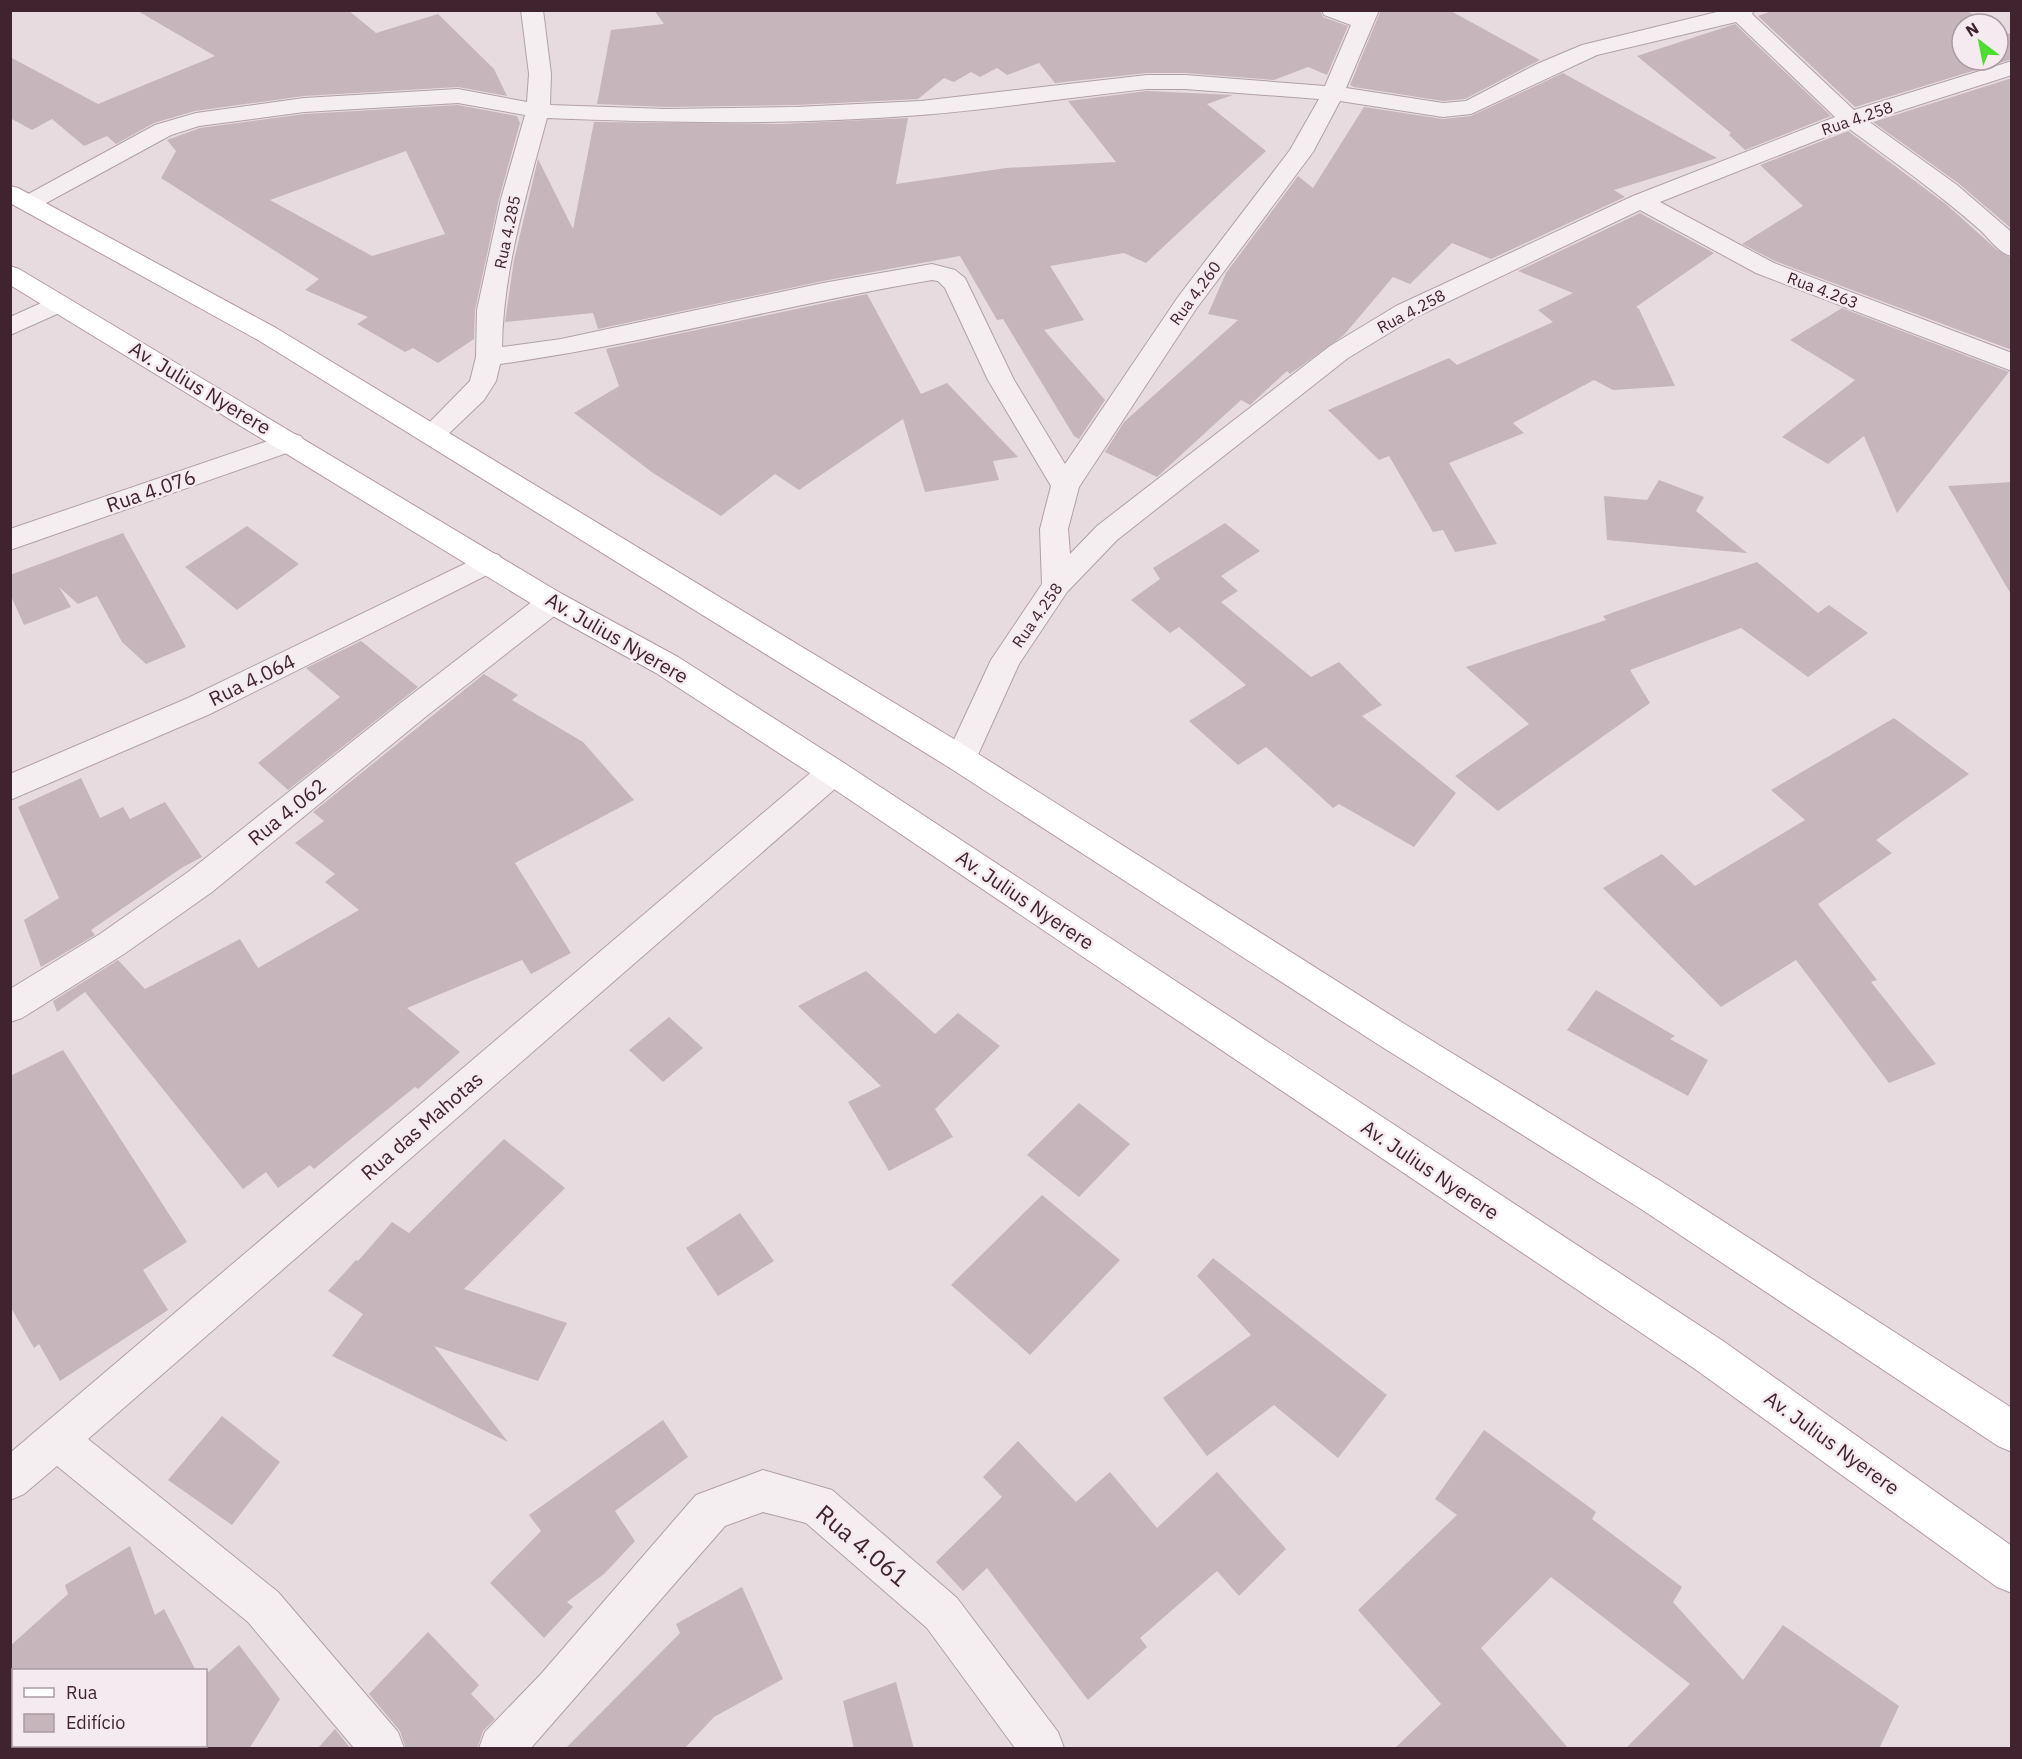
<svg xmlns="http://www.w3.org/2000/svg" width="2022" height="1759" font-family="'IBM Plex Sans',sans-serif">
	<rect width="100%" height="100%" fill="#e7dbe0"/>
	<g fill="#c7b5bc" fill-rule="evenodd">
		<path d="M136 10H348L376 33 438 14 494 69 507 96 458 87 304 96 195 111 154 123 116 144 107 136 84 146 52 119 32 130 10 118V57L98 104 215 56Z"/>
		<path d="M654 10H1320L1323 17 1348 26 1327 75 1308 67 1274 80 1185 73H1147L1055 83 1039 63 1007 75 997 68 980 77 971 72 954 82 944 78 918 99 796 105 666 107 597 104 611 30 664 24Z"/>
		<path d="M1381 10H1449L1540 60 1465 99 1443 101 1354 87 1350 85Z"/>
		<path d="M1775 10H1965L1991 24H1962V60H1998V28L2012 35V59L1855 107 1758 16Z"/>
		<path d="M1735 24 1831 116 1745 150 1729 135 1731 133 1637 56Z"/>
		<path d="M1563 73 1717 158 1614 190 1625 197 1491 259 1452 243 1410 284 1393 277 1344 335 1290 374 1287 371 1250 405 1241 400 1157 477 1105 452 1124 422 1238 320 1208 314 1226 273 1298 176 1313 188 1364 107 1443 119 1471 116Z"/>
		<path d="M2012 78V229L1958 183 1873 122Z"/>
		<path d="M1147 91 1233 95 1207 104 1266 151 1146 263 1124 253 1050 266 1084 320 1044 330 1105 400 1079 439 1074 436 1003 319 997 320 960 256 823 281 598 329 593 313 505 322 514 260 538 159 573 229 594 122 781 124 908 118 896 184 1006 168 1116 162 1068 101Z"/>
		<path d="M458 105 517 116 520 123 499 199 475 310 474 339 438 363 413 348 405 352 357 324 368 317 305 290 319 279 161 178 176 151 167 140 200 128 304 114ZM406 151 445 234 372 256 270 200Z"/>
		<path d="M1848 131 1947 205 1997 250 2012 258V350L1775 261 1742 244 1803 206 1760 165Z"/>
		<path d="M1640 213 1714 253 1636 307 1639 309 1675 386 1613 390 1594 380 1513 423 1524 433 1449 463 1497 544 1455 552 1443 530 1433 532 1389 456 1379 460 1328 410 1449 358 1457 365 1553 322 1538 310 1573 293 1518 271Z"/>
		<path d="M867 294 921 394 947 383 1018 457 993 461 999 480 925 492 903 419 799 490 775 474 721 516 653 473 574 413 619 386 606 349Z"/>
		<path d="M1842 308 2009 372 1897 513 1864 436 1828 464 1782 437 1855 380 1790 340Z"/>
		<path d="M1659 480 1704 497 1696 511 1747 553 1607 540 1604 496 1647 500Z"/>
		<path d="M2012 482V596L1948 486Z"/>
		<path d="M1225 523 1260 551 1221 576 1238 591 1221 602 1311 677 1339 662 1382 705 1362 716 1456 793 1414 847 1339 804 1333 808 1266 747 1238 765 1189 721 1246 685 1179 627 1170 633 1131 600 1160 579 1153 568Z"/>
		<path d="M247 526 299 564 237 610 185 567Z"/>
		<path d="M123 533 186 647 146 664 122 642 97 596 78 604 59 587 71 607 24 625 10 594V575Z"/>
		<path d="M1757 562 1818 613 1829 605 1868 633 1808 677 1741 628 1630 670 1650 703 1498 811 1455 776 1529 724 1466 667 1606 620 1603 616Z"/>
		<path d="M361 641 418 687 288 790 258 763 340 697 306 668Z"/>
		<path d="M484 674 518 695 512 700 583 742 634 800 515 863 571 953 531 974 522 960 407 1008 460 1052 418 1089 415 1087 314 1169 310 1165 278 1188 266 1172 243 1189 85 992 57 1012 53 1001 118 960 145 989 240 939 258 968 359 910 325 882 335 874 295 843 324 821 313 812Z"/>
		<path d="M1894 718 1969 774 1876 840 1892 853 1818 904 1877 980 1871 982 1936 1064 1889 1083 1796 960 1721 1007 1603 888 1662 854 1695 886 1805 820 1771 790Z"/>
		<path d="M81 778 100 818 123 807 130 819 165 802 202 857 183 867 91 930 95 935 41 967 24 920 59 898 18 807Z"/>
		<path d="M866 971 935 1034 958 1013 1000 1046 935 1109 953 1137 889 1171 848 1102 881 1086 798 1006Z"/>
		<path d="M1596 990 1675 1036 1670 1039 1708 1060 1688 1096 1567 1030Z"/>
		<path d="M669 1017 703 1048 663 1082 629 1050Z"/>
		<path d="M63 1050 187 1242 143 1270 168 1310 60 1381 39 1344 34 1348 10 1306V1076Z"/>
		<path d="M1079 1103 1130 1144 1079 1197 1027 1155Z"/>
		<path d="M504 1139 565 1188 464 1289 567 1323 538 1381 434 1346 508 1442 332 1356 363 1314 328 1291 356 1260 358 1261 392 1222 409 1233Z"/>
		<path d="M1042 1195 1120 1260 1030 1355 951 1285Z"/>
		<path d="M740 1213 774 1261 718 1296 686 1248Z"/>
		<path d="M1213 1258 1387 1395 1338 1458 1274 1405 1207 1456 1163 1398 1251 1335 1197 1276Z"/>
		<path d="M222 1416 280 1462 232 1525 168 1480Z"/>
		<path d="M663 1420 688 1457 615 1511 635 1541 604 1574 567 1602 573 1607 544 1638 490 1583 541 1531 529 1515Z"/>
		<path d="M1484 1430 1596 1512 1592 1519 1682 1587 1673 1602 1743 1680 1783 1625 1899 1706 1879 1749H1625L1690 1684 1551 1577 1481 1648 1569 1749H1394L1441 1704 1358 1610 1457 1515 1435 1499Z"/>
		<path d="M1018 1441 1076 1502 1110 1472 1157 1528 1217 1472 1286 1549 1239 1596 1217 1571 1140 1638 1147 1647 1088 1700 987 1568 963 1591 936 1562 1002 1497 983 1477Z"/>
		<path d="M130 1546 155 1615 164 1609 196 1671H14V1746H98L94 1749H10V1646L68 1594 65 1585Z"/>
		<path d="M742 1587 783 1679 714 1717 684 1749H565L680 1633 676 1624Z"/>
		<path d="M428 1632 479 1685 471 1694 495 1719 483 1731 477 1749H406L400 1731 369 1694Z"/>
		<path d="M239 1645 280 1699 249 1749H164L162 1746H206V1674Z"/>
		<path d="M896 1682 914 1749H854L843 1701Z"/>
		<path d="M335 1729 351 1749H317Z"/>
	</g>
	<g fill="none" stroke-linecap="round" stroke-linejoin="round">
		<g stroke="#b1a0a7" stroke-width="2">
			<g id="minor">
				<path d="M521 10H543L551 74 550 105 666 109 796 107 921 101 1147 75H1185L1325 86 1351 25 1324 15 1322 10H1379L1346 88 1443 103 1466 101 1537 64 1582 45 1725 10H1754L1752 14 1854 110 2012 61V75L1868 121 1957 185 2008 229 2012 233V256C1998 253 1990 239 1980 230 1938 193 1893 161 1848 128L1660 202 1774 263 2012 353V371L1756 273 1640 210 1414 318 1348 358 1117 540 1067 592 1019 664 972 768 961 771 950 768 945 759 991 660 1042 584 1040 529 1051 486 988 380 945 288 938 281 932 280C787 304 645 344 500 364L496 381 484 400 442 440 432 443 422 440 418 434 470 381 476 357 477 310 501 199 525 115 458 103 304 112 199 126 171 135 37 208 29 210 21 208 17 203 21 198 155 125 196 113 304 98 458 89 527 102 529 74ZM1736 22 1835 117 1633 196 1396 306 1330 346 1097 526 1070 554 1068 529 1079 487 1196 309 1313 152 1340 101 1443 117 1471 114 1597 55ZM1147 89H1185L1319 99 1290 150 1178 297 1065 464 1014 380 965 278 955 270 932 264 823 283 561 339 502 347C503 269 527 193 547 118 672 123 797 125 921 115 996 109 1072 97 1147 89Z"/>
				<path d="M57 296 66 298 70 304 66 310 10 335V317Z"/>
				<path d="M291 433 301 436 305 442 301 448 10 550V529Z"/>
				<path d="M489 552 499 555 503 562 499 569 210 714 10 800V774L188 698Z"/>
				<path d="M552 591 562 594 567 602 562 610 424 718 212 892 124 954 22 1018 10 1022V989L100 934 188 872 402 702 542 594Z"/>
				<path d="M833 760 844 763 849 772 844 781 88 1439 278 1592 398 1732 404 1748H354L248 1622 57 1466 24 1494 10 1500V1453L822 763Z"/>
				<path d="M763 1470 832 1490 957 1598 1058 1732 1064 1748H1015L927 1628 806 1523 763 1512 725 1526 531 1748H479L485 1732 541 1674 696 1495Z"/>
			</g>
		</g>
		<g stroke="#b499a4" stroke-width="2">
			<g id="major">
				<path d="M10 186 18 188 276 328 972 750 1403 1023 1667 1185 2012 1408V1452L1998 1446 1641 1209 1379 1045 950 768 258 340 10 203Z"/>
				<path d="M10 266 19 269 562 594 678 657 844 763 1723 1341 2012 1546V1593L1997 1587 1695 1369 822 781 656 673 542 610 10 285Z"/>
			</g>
		</g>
		<use href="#minor" fill="#f5eef1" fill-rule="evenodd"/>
		<use href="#major" fill="#fff" fill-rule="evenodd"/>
	</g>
	<g text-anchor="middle" stroke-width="5" stroke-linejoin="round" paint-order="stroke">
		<g font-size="16" fill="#3f232e" stroke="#f5eaef">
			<text transform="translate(1857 118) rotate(-19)" y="6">Rua 4.258</text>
			<text transform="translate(507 232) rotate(-78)" y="6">Rua 4.285</text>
			<text transform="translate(1823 290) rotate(21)" y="6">Rua 4.263</text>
			<text transform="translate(1195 293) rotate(-54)" y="6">Rua 4.260</text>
			<text transform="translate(1411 311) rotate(-28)" y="6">Rua 4.258</text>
			<text transform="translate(1037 615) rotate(-55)" y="6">Rua 4.258</text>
		</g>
		<g font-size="20" fill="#3f232e" stroke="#f5eaef">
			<text transform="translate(200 388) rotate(31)" y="7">Av. Julius Nyerere</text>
			<text transform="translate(151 491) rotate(-19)" y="7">Rua 4.076</text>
			<text transform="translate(617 638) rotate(30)" y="7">Av. Julius Nyerere</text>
			<text transform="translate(252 680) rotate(-26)" y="7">Rua 4.064</text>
			<text transform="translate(287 812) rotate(-39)" y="7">Rua 4.062</text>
			<text transform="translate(1025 900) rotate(34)" y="7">Av. Julius Nyerere</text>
			<text transform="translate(422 1126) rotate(-41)" y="7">Rua das Mahotas</text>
			<text transform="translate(1430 1170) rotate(34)" y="7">Av. Julius Nyerere</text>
			<text transform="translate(1832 1443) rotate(36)" y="7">Av. Julius Nyerere</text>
		</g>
		<g font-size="24" fill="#3f232e" stroke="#f5eaef">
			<text transform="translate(862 1546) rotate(40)" y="8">Rua 4.061</text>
		</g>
	</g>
	<rect width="2022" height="1759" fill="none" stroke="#3f232e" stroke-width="24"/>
	<rect x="12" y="1669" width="195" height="78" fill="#f5eaef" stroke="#ac9aa2" stroke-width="1.5"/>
	<rect x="24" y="1688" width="30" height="9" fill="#ffffff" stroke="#ac9aa2" stroke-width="1.5"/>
	<text x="66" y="1699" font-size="18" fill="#3f232e">Rua</text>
	<rect x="24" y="1714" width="30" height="18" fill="#c7b5bc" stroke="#ac9aa2" stroke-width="1.5"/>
	<text x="66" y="1729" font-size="18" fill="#3f232e">Edifício</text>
	<g transform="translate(1980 42) rotate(328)"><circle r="28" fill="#f5eaef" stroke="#ac9aa2" stroke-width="1.5"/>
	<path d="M0-4.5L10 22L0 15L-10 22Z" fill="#4edc30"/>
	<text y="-9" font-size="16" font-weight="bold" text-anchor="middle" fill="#3f232e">N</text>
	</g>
</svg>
